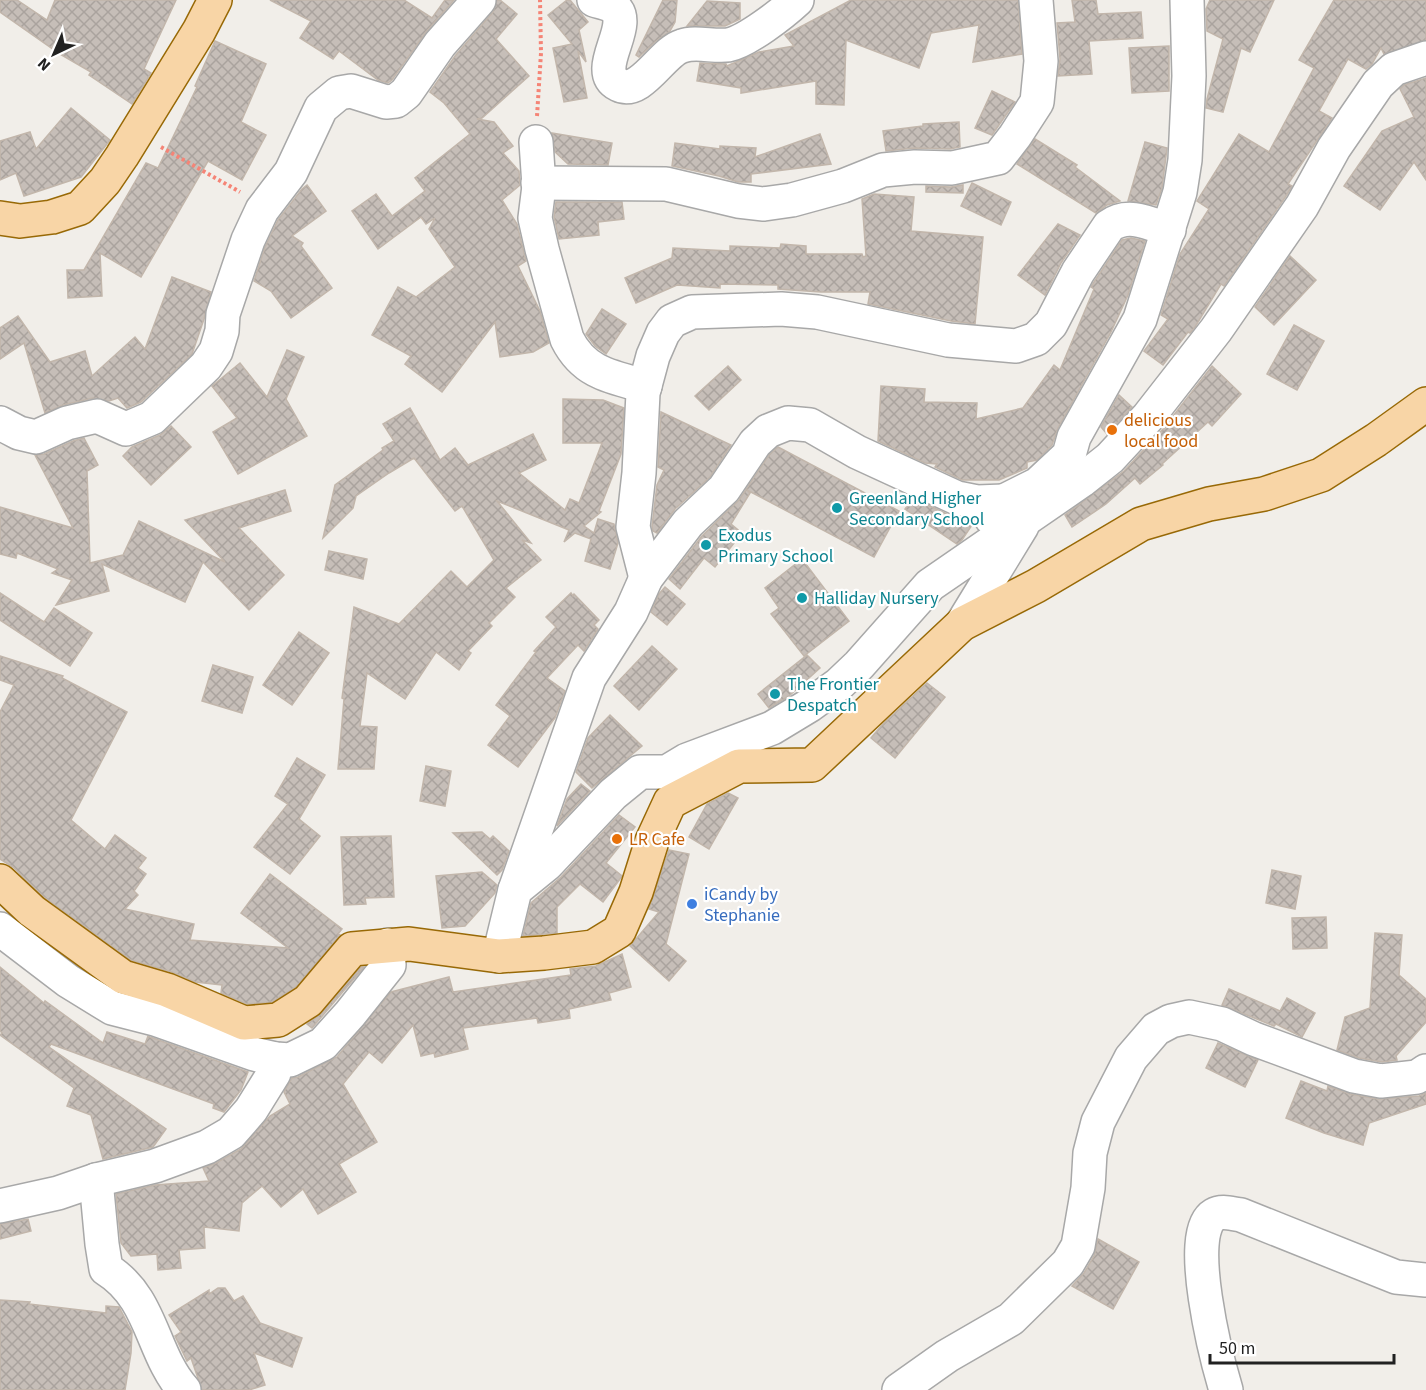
<svg xmlns="http://www.w3.org/2000/svg" width="1426" height="1390" font-family="'Source Sans 3',sans-serif">
	<defs>
		<pattern id="building-cross-hatch" width="8" height="8" patternUnits="userSpaceOnUse" patternTransform="scale(1.5)"><rect width="8" height="8" fill="#c6beb8"/><path d="M0 0l8 8M0 8l8-8" fill="none" stroke="#aaa39e"/></pattern>
	</defs>
	<rect width="100%" height="100%" fill="#f1eee9"/>
	<g fill="url(#building-cross-hatch)" stroke="#c2b6ab" stroke-width="1.5">
		<path d="M0 0H17L47 20 55 0H176L144 69 151 73 132 104 89 75 91 72 60 54 0 12Z"/>
		<path d="M270 0H404L432 18 445 0H454L426 32 392 80 388 83 378 80 339 51 333 59 300 38 311 21Z"/>
		<path d="M497 0H500L517 14 496 39 529 76 482 118 477 119 494 122 513 146 503 153 519 171 520 185 502 200 517 224 526 261 518 266 540 311 549 343 533 352 500 357 495 322 442 392 405 364 411 356 372 335 398 287 416 297 455 267 429 229 435 218 426 224 421 217 378 249 352 211 376 194 392 216 425 191 415 178 470 134 444 103 430 92 455 56 493 12Z"/>
		<path d="M567 0H570L588 22 579 30 586 62 578 51 587 98 564 102 553 48 572 44 548 15Z"/>
		<path d="M663 0H677L675 22 670 31 655 42 639 57 636 55Z"/>
		<path d="M851 0H1018L1022 54 973 62 979 25 931 33 919 68 846 40 844 105 816 104V81L741 93V88L697 81 700 63 726 64 727 66 759 52 794 46 785 35Z"/>
		<path d="M1072 0H1096L1098 14 1141 12 1143 38 1089 41 1092 74 1058 76 1060 59 1057 23 1075 22Z"/>
		<path d="M1210 0H1274L1250 52 1241 48 1223 112 1206 108 1207 99 1223 39 1207 31 1206 9Z"/>
		<path d="M1334 0H1426V40L1384 54 1381 48 1372 64 1366 69 1348 59 1319 111 1332 118 1288 184 1292 186 1286 196 1224 286 1221 284 1195 327 1190 333 1188 332 1163 365 1144 351 1168 319 1161 315 1180 254 1209 209 1197 201 1239 134 1269 152 1314 68 1299 60Z"/>
		<path d="M707 1 740 3V19L725 26H687Z"/>
		<path d="M215 41 266 64 241 122 266 135 242 180 208 161 141 277 100 253 102 296 68 298 67 270H84L146 163 158 168 197 87 195 86Z"/>
		<path d="M1169 46V91L1132 93 1129 48Z"/>
		<path d="M1426 78V180L1414 162 1380 210 1344 186 1382 131 1414 117 1400 89 1404 85Z"/>
		<path d="M992 91 1015 102 992 135 975 128Z"/>
		<path d="M71 108 110 140 81 177 24 196 16 173 0 180V141L30 132 36 149Z"/>
		<path d="M959 122 960 147 950 149 915 148 886 151 883 131 923 126V124Z"/>
		<path d="M552 133 612 143 608 165 568 164 555 152Z"/>
		<path d="M820 134 831 164 751 174V182H738L719 176 672 166 675 143 720 149V146L756 148 755 157Z"/>
		<path d="M1035 139 1077 165 1075 167 1120 201 1107 205 1096 213 1017 164Z"/>
		<path d="M1145 142 1167 148 1162 188 1156 205 1128 201Z"/>
		<path d="M972 183 1011 202 1001 225 961 206Z"/>
		<path d="M307 185 326 211 292 236 303 243 301 246 332 288 291 318 271 291 254 281 265 247 278 220 302 189Z"/>
		<path d="M963 185V193L926 192V186L951 187Z"/>
		<path d="M874 194 914 197 911 231 983 237 975 324 951 321 868 304 870 292H821L778 289V285L720 284V288L677 285 636 303 625 278 672 258 673 248 730 251V246L780 248 781 244 806 246V254H862L863 257 866 256 862 199Z"/>
		<path d="M556 202H622L624 219 598 222 599 235 559 239 554 217Z"/>
		<path d="M1058 224 1080 235 1061 263 1045 295 1018 275Z"/>
		<path d="M1131 238 1145 241 1128 295 1111 332 1058 428 1052 445 1037 460 1027 462V468L999 480H962L935 467 937 464 925 463 878 441 881 386 925 389 924 402 977 403 976 419 1023 408 1054 365 1060 370 1094 289 1091 287 1094 282 1122 240Z"/>
		<path d="M1290 256 1316 280 1274 325 1255 307Z"/>
		<path d="M172 277 211 292 204 319 192 354 141 402 127 408 118 398 109 401 93 398 63 405 45 413 24 343 0 359V328L18 316 50 362 85 351 92 376 135 337 145 349Z"/>
		<path d="M602 309 626 324 606 354 595 346 586 334Z"/>
		<path d="M1294 325 1324 341 1297 390 1267 374Z"/>
		<path d="M287 350 304 357 286 399 307 436 238 474 213 432 237 418 212 386 240 363 267 397Z"/>
		<path d="M728 366 741 380 709 410 695 396Z"/>
		<path d="M1212 366 1241 394 1212 426 1208 422 1162 464 1163 465 1140 484 1135 478 1106 504 1072 527 1065 515 1124 471 1163 429Z"/>
		<path d="M1119 395 1132 407 1107 434 1101 427Z"/>
		<path d="M563 399 603 400 624 408 621 454 599 511 601 512 584 526 594 533 598 519 614 524 618 543 610 569 585 561 591 539 575 533 564 542 569 530 497 501 531 543 522 540 541 560 506 588 515 597 489 623 492 626 468 651 471 653 459 670 436 652 405 699 367 673 360 726 377 727 374 769H338L344 699 342 698 354 607 399 624 451 571 467 587 494 560 462 506 455 511 414 458 389 473 356 496 353 508 323 538 335 485 383 450 382 448 394 441 383 424 410 408 440 460 455 448 468 465 533 434 546 460 519 473 565 510 570 499 579 503 602 443H563Z"/>
		<path d="M661 412 731 445 710 477 675 509 657 533 653 531 652 526 657 485 664 470 658 467Z"/>
		<path d="M171 426 191 447 151 485 123 456 132 447 160 435Z"/>
		<path d="M84 438 98 465 87 471 90 563 123 555 139 521 225 562 185 520 285 490 291 511 239 528 284 575 249 610 203 562 185 602 102 564 109 591 56 605 72 580 52 573 58 569 17 553 16 558 0 554V507L73 528 35 455 44 454 73 441Z"/>
		<path d="M778 447 899 511 874 557 747 490 750 493 731 524 742 533 715 567 704 558 680 589 669 579 702 536 739 500 769 455Z"/>
		<path d="M913 498 949 515 960 518 972 525 962 540 957 544 905 509Z"/>
		<path d="M329 551 367 559 363 579 325 570Z"/>
		<path d="M802 559 849 621 804 656 771 614 779 608 765 588Z"/>
		<path d="M665 587 685 604 667 625 651 612 659 594Z"/>
		<path d="M0 593 44 622 54 608 92 633 70 666 0 620Z"/>
		<path d="M571 593 573 596 574 594 599 620 594 625 598 629 584 651 578 645 547 678 565 691 555 718 518 767 488 745 510 716 496 705 536 652 534 651 556 627 546 617Z"/>
		<path d="M299 632 329 653 292 705 263 685Z"/>
		<path d="M652 646 677 669 639 710 614 686Z"/>
		<path d="M807 655 820 668 789 696 769 708 758 694Z"/>
		<path d="M0 656 63 676 62 678 127 712 71 820 105 849 115 835 146 858 138 868 146 874 134 891 138 895 125 909 194 924 190 940 288 948 241 913 270 874 342 929 338 934 340 935 296 987 272 1002 247 1004 221 993 222 985 195 982 172 972 131 960 44 897 13 867 0 859V712L14 685 0 680Z"/>
		<path d="M213 665 253 677 242 713 202 701Z"/>
		<path d="M927 683 945 697 895 758 871 738 882 725Z"/>
		<path d="M610 715 642 746 592 788 576 772 588 738Z"/>
		<path d="M297 758 325 775 299 819 320 836 290 874 254 847 288 804 275 796Z"/>
		<path d="M426 766 451 771 445 806 420 801Z"/>
		<path d="M581 784 590 791 557 826 567 799Z"/>
		<path d="M728 793 738 798 709 849 689 837 707 804Z"/>
		<path d="M619 815 635 827 606 863 622 876 620 879 603 902 580 884 557 907V933L523 936 531 903 561 877Z"/>
		<path d="M482 832 490 839 493 836 509 851 502 870 497 875 453 833Z"/>
		<path d="M391 836 394 897 365 898 366 904 344 905 341 837Z"/>
		<path d="M669 850 689 854 666 944 686 961 669 981 630 946 659 912 649 909Z"/>
		<path d="M1272 870 1301 876 1295 909 1266 903Z"/>
		<path d="M482 872 497 885 495 893 465 926 442 928 436 876Z"/>
		<path d="M1326 917 1327 948 1293 949 1292 918Z"/>
		<path d="M1375 933 1402 935 1399 975 1426 999V1022L1396 1056 1397 1060 1382 1062 1359 1058 1337 1050 1345 1017 1370 1008Z"/>
		<path d="M622 954 631 987 609 993 611 1000 569 1009 570 1018 538 1023 537 1018 463 1028 468 1049 435 1057 434 1053 421 1056 413 1025 382 1063 369 1052 343 1084 377 1142 339 1164 356 1192 318 1214 303 1189 281 1207 262 1186 242 1203 239 1231 204 1227 205 1248 179 1250 181 1268 158 1270 157 1254 131 1256 121 1243 116 1194 155 1185 209 1181 203 1168 216 1163 241 1149 270 1116 290 1104 284 1092 292 1078 298 1077 337 1057 391 992 449 977 453 992 571 975 570 969 596 966Z"/>
		<path d="M0 967 44 1003 45 1001 103 1043 107 1032 145 1044 148 1036 150 1037 248 1072 241 1090 224 1112 213 1108 214 1104 51 1044 49 1047 166 1129 153 1147 103 1159 91 1115 67 1106 74 1088 0 1035 2 1033 0 1031Z"/>
		<path d="M361 967H364L312 1028 307 1024 322 1013Z"/>
		<path d="M1229 989 1280 1011 1287 998 1315 1013 1302 1037 1276 1024 1274 1026 1222 1005Z"/>
		<path d="M1218 1043 1258 1060 1245 1087 1206 1068Z"/>
		<path d="M1301 1081 1327 1091 1328 1086 1350 1094 1378 1099 1419 1096 1426 1093V1104L1369 1123 1363 1145 1324 1133 1286 1118Z"/>
		<path d="M28 1219 31 1231 0 1239V1224Z"/>
		<path d="M1098 1239 1139 1262 1113 1309 1072 1286 1084 1273 1094 1256Z"/>
		<path d="M218 1288H225L234 1301 243 1296 260 1323 302 1338 292 1367 254 1353 265 1385 249 1390H202L191 1358 187 1361 175 1336 181 1332 169 1315 209 1290V1294Z"/>
		<path d="M0 1300 30 1302 29 1304 106 1313V1306L119 1307 132 1332 131 1353 125 1390H0Z"/>
	</g>
	<g fill="none" stroke-linecap="round" stroke-linejoin="round">
		<g stroke="#a8a8a8" stroke-width="36">
			<g id="minor">
				<path d="M594 0C600 2 607 3 612 6 638 23 589 70 619 85 641 96 662 52 682 46 696 41 713 47 728 45 746 42 783 13 797 0"/>
				<path d="M536 142 539 186 535 218 542 249 567 339C584 373 611 377 645 386"/>
				<path d="M538 183 666 184 738 201 764 204 792 200 843 186 883 170 915 167 952 168 998 158 1015 136 1037 102 1041 61 1036 0"/>
				<path d="M0 423 19 433 36 437 67 423 97 416 126 429 152 418 206 366 216 351 222 331 223 314 248 240 262 210 291 172 321 108 339 93 351 91 386 102 396 101 406 93 440 44 479 0"/>
				<path d="M991 518 1004 501 1038 484 1069 455 1074 437 1140 319 1180 192 1185 160 1189 76 1187 0"/>
				<path d="M646 578 633 527 639 473 643 393 653 356 663 333 672 321 692 312 781 309 817 312 948 340 1016 346 1036 339 1051 324 1078 272 1109 226C1128 212 1149 223 1169 230"/>
				<path d="M962 624 1022 526"/>
				<path d="M515 890 589 678 631 612 646 578 688 523 724 489 755 443 768 431 788 423 810 425 857 452 957 498 977 502 1004 501"/>
				<path d="M0 929 68 981 112 1008 155 1019 254 1054 276 1059 290 1060 323 1044 350 1014 389 965 388 945"/>
				<path d="M499 956 515 890 547 864 613 794 640 772H667L687 760 772 728 810 705 839 684 859 665 930 585 1081 481 1110 458 1148 417 1216 330 1302 206 1334 148 1378 84 1394 69 1426 58"/>
				<path d="M96 1180 102 1244 106 1269C153 1298 151 1353 184 1390"/>
				<path d="M0 1206 58 1193 96 1180 155 1166 207 1147 231 1133 251 1110 274 1073 276 1059"/>
				<path d="M899 1390 947 1356 1011 1319 1068 1263 1078 1246 1088 1188 1090 1153 1098 1122 1131 1058 1156 1029 1171 1021 1189 1017 1222 1024 1254 1039 1354 1076 1381 1081 1417 1077 1426 1071"/>
				<path d="M1226 1390C1217 1360 1184 1233 1214 1215 1222 1210 1232 1214 1241 1215L1396 1277 1426 1280"/>
			</g>
		</g>
		<g stroke="#986906" stroke-width="36">
			<g id="major">
				<path d="M0 218 20 221 52 217 80 208 105 181 122 156 199 31 215 0"/>
				<path d="M0 881 32 911 123 977 167 990 244 1023 278 1020 308 1001 352 949 409 944 499 956 544 953 593 947 619 931 636 892 652 841 670 802 739 766 812 765 962 624 1036 586 1141 524 1209 504 1264 494 1321 475 1376 440 1426 404"/>
			</g>
		</g>
		<g stroke="#f58476" stroke-width="4" stroke-dasharray="3 3" stroke-linecap="butt">
			<path d="M537 116 541 53 540 0"/>
			<path d="M161 147 240 192"/>
		</g>
		<use href="#minor" stroke="#fff" stroke-width="33"/>
		<use href="#major" stroke="#f8d5a6" stroke-width="33"/>
	</g>
	<g fill="#e8710a" stroke="#fff" stroke-width="2">
		<circle cx="1112" cy="430" r="6"/>
		<circle cx="617" cy="839" r="6"/>
	</g>
	<g fill="#0f9aa8" stroke="#fff" stroke-width="2">
		<circle cx="837" cy="508" r="6"/>
		<circle cx="706" cy="545" r="6"/>
		<circle cx="802" cy="598" r="6"/>
		<circle cx="775" cy="694" r="6"/>
	</g>
	<circle fill="#3f7fe0" stroke="#fff" stroke-width="2" cx="692" cy="904" r="6"/>
	<g text-anchor="middle" stroke-width="4.5" stroke-linejoin="round" paint-order="stroke">
		<g font-size="18" fill="#c56008" stroke="#fff" text-anchor="start">
			<text x="1124" y="426">delicious<tspan x="1124" dy="21">local food</tspan></text>
			<text x="629" y="845">LR Cafe</text>
		</g>
		<g font-size="18" fill="#0d838f" stroke="#fff" text-anchor="start">
			<text x="849" y="504">Greenland Higher<tspan x="849" dy="21">Secondary School</tspan></text>
			<text x="718" y="541">Exodus<tspan x="718" dy="21">Primary School</tspan></text>
			<text x="814" y="604">Halliday Nursery</text>
			<text x="787" y="690">The Frontier<tspan x="787" dy="21">Despatch</tspan></text>
		</g>
		<g font-size="18" fill="#366cbe" stroke="#fff" text-anchor="start">
			<text x="704" y="900">iCandy by<tspan x="704" dy="21">Stephanie</tspan></text>
		</g>
	</g>
	<g transform="translate(54 54) rotate(224)" stroke="#ffffff" stroke-width="4.5" paint-order="stroke">
	<path d="M0-4.5L10 22L0 15L-10 22Z" fill="#212121"/>
	<text y="-9" font-size="16" font-weight="bold" text-anchor="middle" fill="#212121">N</text>
	</g>
	<path d="M1210 1354v9h184v-9" fill="none" stroke="#212121" stroke-width="3"/>
	<text x="1219" y="1354" font-size="18" fill="#212121" stroke="#ffffff" stroke-width="4.5" paint-order="stroke">50 m</text>
</svg>
